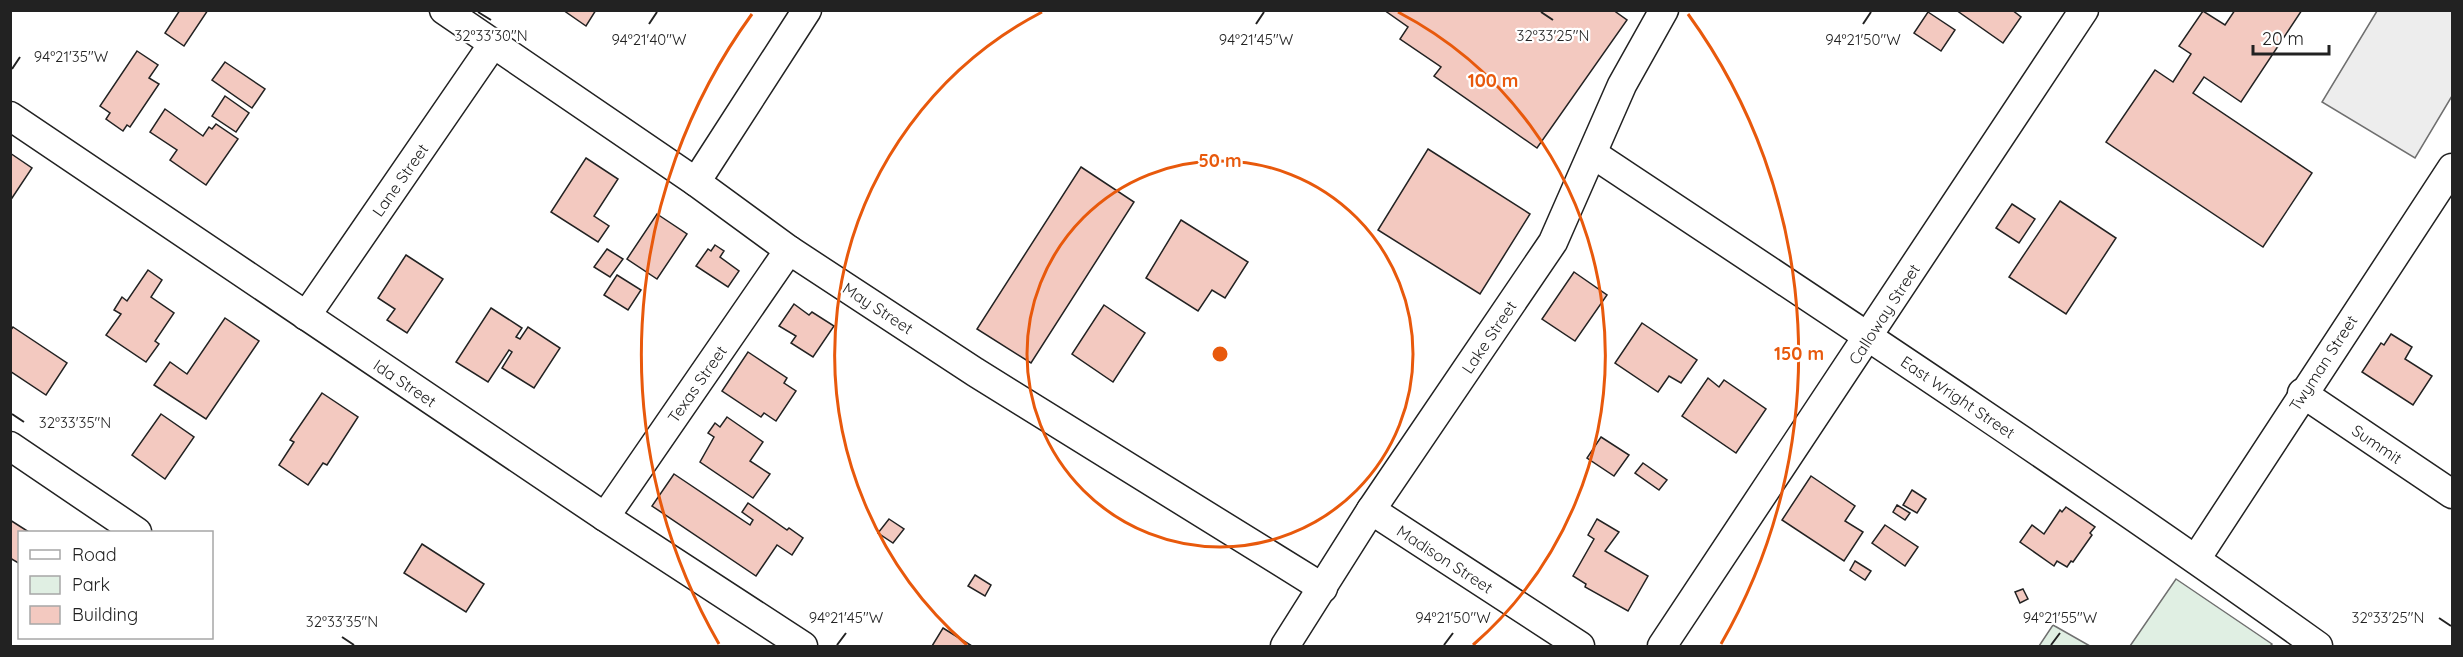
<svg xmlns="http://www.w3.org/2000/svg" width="2463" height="657" font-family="Quicksand,sans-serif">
	<rect width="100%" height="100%" fill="#fff"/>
	<g fill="#e0efe3" stroke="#6f6f6f" stroke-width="1.5">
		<path d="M2176 579 2272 644 2270 646H2130Z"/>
		<path d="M2053 625 2090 646H2039Z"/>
	</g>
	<path fill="#ededed" stroke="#6f6f6f" stroke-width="1.5" d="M2377 11H2452V96L2415 158 2322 102Z"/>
	<g fill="#f3c9c0" stroke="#222" stroke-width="1.5">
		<path d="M180 10H208L184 46 165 33Z"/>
		<path d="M563 10H596L586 26Z"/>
		<path d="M1384 10H1613L1627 20 1537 148 1434 76 1441 67 1400 39 1408 27Z"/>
		<path d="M1956 10H2012L2021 17 2003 43Z"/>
		<path d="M2235 10H2302L2241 102 2204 77 2193 93 2312 173 2263 247 2106 142 2155 70 2173 82 2191 54 2179 46 2203 11 2225 25Z"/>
		<path d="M1928 12 1955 30 1941 51 1914 33Z"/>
		<path d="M137 51 158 65 149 78 159 84 130 127 127 125 123 131 106 119 110 113 100 106Z"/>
		<path d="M225 62 265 89 252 108 212 80Z"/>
		<path d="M225 96 249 113 236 132 212 116Z"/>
		<path d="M165 109 203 136 209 127 212 129 216 124 238 139 206 185 170 160 177 150 150 132Z"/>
		<path d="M1428 149 1530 214 1480 294 1378 230Z"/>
		<path d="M10 153 32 168 12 198 10 196Z"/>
		<path d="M586 158 618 179 594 216 609 226 598 242 551 212Z"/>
		<path d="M1081 167 1134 202 1031 363 977 329Z"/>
		<path d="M2060 201 2116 238 2066 314 2009 277Z"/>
		<path d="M2012 204 2035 219 2019 243 1996 228Z"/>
		<path d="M657 214 687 234 657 279 627 259Z"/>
		<path d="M1181 220 1248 262 1225 298 1212 290 1198 311 1146 278Z"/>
		<path d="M715 245 724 251 720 257 739 271 728 287 696 266 708 249 711 251Z"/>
		<path d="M607 249 623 259 610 277 594 267Z"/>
		<path d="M406 255 443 279 407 333 387 320 395 309 378 298Z"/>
		<path d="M148 270 162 280 151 297 174 313 155 341 159 344 146 362 106 335 121 314 114 310 122 297 127 301Z"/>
		<path d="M1574 272 1607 295 1575 341 1542 319Z"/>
		<path d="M617 275 641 290 628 310 604 295Z"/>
		<path d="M794 304 809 315 812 312 834 326 813 357 791 343 796 336 779 326Z"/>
		<path d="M1104 305 1145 333 1113 382 1072 354Z"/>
		<path d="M491 308 522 328 516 337 520 339 528 327 560 348 534 388 502 368 512 352 509 350 488 382 456 362Z"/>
		<path d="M225 318 259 341 206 419 154 385 170 362 187 374Z"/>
		<path d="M1642 323 1697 360 1681 383 1669 376 1658 392 1615 363Z"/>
		<path d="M13 327 67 363 46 395 10 371V331Z"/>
		<path d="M2391 334 2412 347 2405 359 2432 376 2413 405 2362 372 2381 343 2384 345Z"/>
		<path d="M748 352 787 378 784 383 796 391 776 421 764 413 761 417 722 391Z"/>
		<path d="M1708 378 1719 387 1724 380 1766 409 1736 453 1682 416Z"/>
		<path d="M322 393 358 417 327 465 323 463 308 485 279 465 294 442 290 440Z"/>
		<path d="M161 414 194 437 165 479 132 455Z"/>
		<path d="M727 417 763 442 750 461 770 474 753 498 700 462 714 437 708 433 715 423 720 427Z"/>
		<path d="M1601 437 1629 455 1614 476 1587 458Z"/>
		<path d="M1643 463 1667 480 1659 490 1635 473Z"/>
		<path d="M674 474 750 525 753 520 742 512 748 503 787 530 789 528 803 538 792 555 777 545 756 576 652 506Z"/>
		<path d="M1811 476 1855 506 1845 521 1863 532 1844 561 1782 520Z"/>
		<path d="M1912 490 1926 499 1917 513 1903 505Z"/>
		<path d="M1897 505 1910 513 1905 520 1893 512Z"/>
		<path d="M2066 507 2095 527 2090 533 2092 535 2073 562 2071 561 2067 567 2057 561 2054 566 2020 542 2032 525 2044 534 2060 510 2062 512Z"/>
		<path d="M889 519 904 529 893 543 878 533Z"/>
		<path d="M1597 519 1619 532 1605 551 1648 576 1628 611 1585 587 1586 584 1573 576 1594 539 1588 535Z"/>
		<path d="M10 520 29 532H20V564L10 558Z"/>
		<path d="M1885 525 1918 547 1905 566 1872 543Z"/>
		<path d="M422 544 484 584 466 612 404 573Z"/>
		<path d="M1855 561 1871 571 1865 580 1850 570Z"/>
		<path d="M975 575 991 585 985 596 968 586Z"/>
		<path d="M2023 589 2028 599 2020 603 2015 592Z"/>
		<path d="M943 628 972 646H932Z"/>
	</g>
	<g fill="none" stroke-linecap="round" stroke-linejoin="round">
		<g stroke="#222" stroke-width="31">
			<g id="minor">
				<path d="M444 10 696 182 789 250 975 372 1323 588"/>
				<path d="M10 116 605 517 803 646"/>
				<path d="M1593 154C1836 315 2080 476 2318 646"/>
				<path d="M696 182 807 10"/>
				<path d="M306 316 493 44"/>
				<path d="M2302 393 2452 494"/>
				<path d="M10 446 137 532"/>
				<path d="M1371 510 1580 646"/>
				<path d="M605 517 789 250"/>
				<path d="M2196 559 2452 168"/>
				<path d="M1285 646 1371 510 1553 242 1622 85 1664 10"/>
				<path d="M1662 646 2084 10"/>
			</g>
		</g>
		<use href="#minor" stroke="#fff" stroke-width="28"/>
	</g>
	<path fill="none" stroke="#222" stroke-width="2" d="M478 12 491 20M1541 12 1553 20M649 24 657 12M1256 24 1264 12M1863 24 1871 12M12 69 20 57M12 414 24 422M2439 618 2451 626M342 637 354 645M837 645 846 633M1444 645 1453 633M2051 645 2060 633"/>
	<g fill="none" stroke="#e8590c" stroke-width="3">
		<circle cx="1220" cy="354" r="193"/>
		<path d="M967 645A386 386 0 0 1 1042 12M1398 12A386 386 0 0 1 1473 645"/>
		<path d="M719 644A579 579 0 0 1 752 14M1688 14A579 579 0 0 1 1721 644"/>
	</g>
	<g text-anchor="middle" stroke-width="4.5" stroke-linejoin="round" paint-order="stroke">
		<g font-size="16" fill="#222" stroke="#fff">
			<text transform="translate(400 180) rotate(-55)" y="6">Lane Street</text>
			<text transform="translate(878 308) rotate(33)" y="6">May Street</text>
			<text transform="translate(1884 314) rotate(-57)" y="6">Calloway Street</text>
			<text transform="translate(1489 337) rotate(-56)" y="6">Lake Street</text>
			<text transform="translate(2323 363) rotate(-57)" y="6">Twyman Street</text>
			<text transform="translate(405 383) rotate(34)" y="6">Ida Street</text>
			<text transform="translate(697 384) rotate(-55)" y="6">Texas Street</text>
			<text transform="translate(1958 397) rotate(34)" y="6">East Wright Street</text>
			<text transform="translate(2377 444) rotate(34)" y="6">Summit</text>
			<text transform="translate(1445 559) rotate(33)" y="6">Madison Street</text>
		</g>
	</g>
	<g font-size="15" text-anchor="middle" fill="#222" stroke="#fff" stroke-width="4.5" stroke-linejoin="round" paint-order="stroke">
		<text x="491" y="41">32°33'30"N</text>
		<text x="1553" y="41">32°33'25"N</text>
		<text x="649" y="45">94°21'40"W</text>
		<text x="1256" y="45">94°21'45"W</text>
		<text x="1863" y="45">94°21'50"W</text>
		<text x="71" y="62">94°21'35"W</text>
		<text x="75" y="428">32°33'35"N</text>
		<text x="846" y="623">94°21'45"W</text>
		<text x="1453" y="623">94°21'50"W</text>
		<text x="2060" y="623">94°21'55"W</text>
		<text x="2388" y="623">32°33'25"N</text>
		<text x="342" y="627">32°33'35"N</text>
	</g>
	<circle cx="1220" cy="354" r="9" fill="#e8590c" stroke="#fff" stroke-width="3"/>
	<g font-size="18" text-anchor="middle" font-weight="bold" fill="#e8590c" stroke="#fff" stroke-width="4.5" stroke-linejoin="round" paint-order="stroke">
		<text x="1493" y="87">100 m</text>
		<text x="1220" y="167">50 m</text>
		<text x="1799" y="360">150 m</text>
	</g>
	<rect width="2463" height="657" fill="none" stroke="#222222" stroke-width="24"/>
	<rect x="18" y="531" width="195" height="108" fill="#ffffff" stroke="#a7a7a7" stroke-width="1.5"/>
	<rect x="30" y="550" width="30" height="9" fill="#ffffff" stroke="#a7a7a7" stroke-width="1.5"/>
	<text x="72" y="561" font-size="18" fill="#222222">Road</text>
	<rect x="30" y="576" width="30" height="18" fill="#e0efe3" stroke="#a7a7a7" stroke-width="1.5"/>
	<text x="72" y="591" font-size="18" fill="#222222">Park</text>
	<rect x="30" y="606" width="30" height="18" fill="#f3c9c0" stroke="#a7a7a7" stroke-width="1.5"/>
	<text x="72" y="621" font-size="18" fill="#222222">Building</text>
	<path d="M2253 45v9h76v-9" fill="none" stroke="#222222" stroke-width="3"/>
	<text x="2262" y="45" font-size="18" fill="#222222" stroke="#ffffff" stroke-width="4.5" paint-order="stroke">20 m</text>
</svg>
